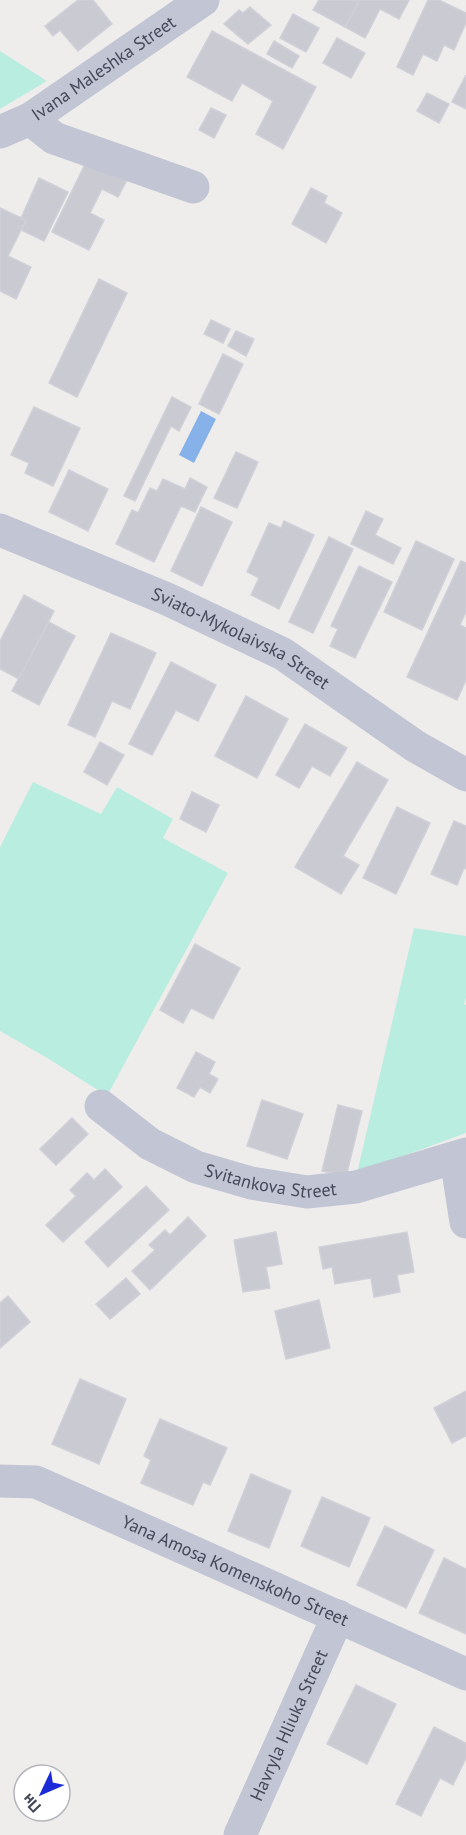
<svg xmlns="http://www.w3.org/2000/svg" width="466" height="1835" font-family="'PT Sans',sans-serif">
	<rect width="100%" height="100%" fill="#efedec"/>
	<g fill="#b9ede0">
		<path d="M0 51 47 81 0 109Z"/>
		<path d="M33 782 101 814 117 787 173 819 163 838 228 873 107 1096 49 1059 0 1031V847Z"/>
		<path d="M414 928 466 936V998L464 1004 466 1005V1133L357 1173Z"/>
	</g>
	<path fill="#87b2e9" d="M201 411 216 419 194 463 179 455Z"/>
	<g fill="#c9cad2" stroke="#d0d0d8" stroke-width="1.5">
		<path d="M78 0H93L112 24 78 51 60 30 53 36 45 26Z"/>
		<path d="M319 0H360L345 27 313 10Z"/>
		<path d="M360 0H409L399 19 380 9 365 38 345 27Z"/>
		<path d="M428 0H439L466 13V23L454 50 444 45 437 61 423 54 413 75 397 67Z"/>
		<path d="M250 7 271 25 248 44 224 24 239 10 243 13Z"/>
		<path d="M293 14 319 28 306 52 280 38Z"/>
		<path d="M212 31 316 87 283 149 256 134 273 101 242 83 232 101 187 77Z"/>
		<path d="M337 38 365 53 351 78 323 63Z"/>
		<path d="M274 41 299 56 292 68 267 54Z"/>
		<path d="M466 75V109L452 102Z"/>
		<path d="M427 93 449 104 439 123 417 111Z"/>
		<path d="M211 108 226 115 214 138 199 130Z"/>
		<path d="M88 158 128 178 118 197 102 189 90 213 104 220 89 250 52 232Z"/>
		<path d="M39 178 68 192 44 241 21 230 26 220 21 218Z"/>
		<path d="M311 188 327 196 324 203 342 213 326 243 292 224Z"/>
		<path d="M0 208 26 220 8 256 31 267 16 299 0 291Z"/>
		<path d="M99 279 127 293 77 397 49 383Z"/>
		<path d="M211 320 230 329 223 343 204 334Z"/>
		<path d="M236 331 254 339 246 356 228 346Z"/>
		<path d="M223 354 243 364 219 414 199 404Z"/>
		<path d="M172 397 191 407 179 431 171 426 135 501 124 496Z"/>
		<path d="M34 407 80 428 53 486 25 473 29 463 11 455Z"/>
		<path d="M236 452 258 462 237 508 214 498Z"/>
		<path d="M69 470 108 489 88 531 49 512Z"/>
		<path d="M190 478 207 487 195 512 181 506 154 562 116 544 132 510 138 513 150 488 157 491 163 479 185 489Z"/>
		<path d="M201 507 232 522 202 586 171 571Z"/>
		<path d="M366 511 383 519 375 535 401 548 393 564 351 544Z"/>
		<path d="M284 521 314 535 279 609 251 595 259 578 247 572 269 523 281 528Z"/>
		<path d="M329 537 353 549 313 633 289 622Z"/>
		<path d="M416 541 454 559 422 630 384 612Z"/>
		<path d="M461 561 466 563V612L460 625 466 628V680L457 700 407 677Z"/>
		<path d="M359 566 392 582 355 658 330 646 338 629 331 626Z"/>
		<path d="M24 595 54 611 19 679 0 669V641Z"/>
		<path d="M49 622 75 636 39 705 12 691Z"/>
		<path d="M111 633 156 653 130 709 112 701 95 737 68 725Z"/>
		<path d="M171 662 216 685 198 721 176 710 152 755 129 744Z"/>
		<path d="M246 696 288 719 257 778 215 756Z"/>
		<path d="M305 724 347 748 330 776 312 766 299 788 276 775Z"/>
		<path d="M100 742 124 755 107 785 84 772Z"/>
		<path d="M357 762 388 780 343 856 359 865 341 894 295 867Z"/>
		<path d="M192 792 219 805 206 832 180 819Z"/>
		<path d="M397 807 430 823 396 894 363 878Z"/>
		<path d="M454 821 466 826V869L464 868 457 885 431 874Z"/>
		<path d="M195 944 240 968 213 1019 191 1008 183 1023 160 1010Z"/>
		<path d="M196 1052 215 1062 209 1074 218 1079 210 1093 200 1087 194 1097 177 1088Z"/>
		<path d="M262 1100 303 1114 287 1159 247 1146Z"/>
		<path d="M338 1105 362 1111 346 1177 322 1171Z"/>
		<path d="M72 1118 88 1134 56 1165 40 1149Z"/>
		<path d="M105 1169 122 1187 63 1242 46 1225 76 1196 70 1190 87 1173 94 1180Z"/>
		<path d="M146 1186 169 1210 108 1267 85 1242Z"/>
		<path d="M188 1217 206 1236 150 1290 132 1271 155 1250 149 1245 165 1230 170 1235Z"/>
		<path d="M276 1232 282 1264 266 1267 270 1288 243 1292 234 1240Z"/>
		<path d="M407 1232 414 1272 397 1275 400 1292 374 1297 371 1278 335 1284 332 1267 323 1269 319 1247Z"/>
		<path d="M126 1278 140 1294 110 1319 96 1304Z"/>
		<path d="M8 1296 30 1322 0 1348V1303Z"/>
		<path d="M319 1300 330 1348 286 1359 275 1311Z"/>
		<path d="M80 1379 126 1399 99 1464 52 1444Z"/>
		<path d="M466 1391V1436L452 1443 434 1408Z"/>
		<path d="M160 1419 227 1448 210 1485 203 1482 193 1505 141 1483 151 1460 144 1456Z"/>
		<path d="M251 1474 291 1491 269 1548 228 1531Z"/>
		<path d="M322 1497 370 1518 349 1567 301 1546Z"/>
		<path d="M385 1526 434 1550 406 1608 357 1585Z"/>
		<path d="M444 1558 466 1569V1634L419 1613Z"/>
		<path d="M356 1685 396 1704 367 1764 327 1744Z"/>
		<path d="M434 1727 466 1743V1758L453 1785 440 1778 421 1816 396 1804Z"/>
	</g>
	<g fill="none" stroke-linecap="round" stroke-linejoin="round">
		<g stroke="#c2c5d3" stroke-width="33">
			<path d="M30 119 54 138 193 187"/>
			<path id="s1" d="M0 132 30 119 203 0"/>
			<path id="s2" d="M101 1106 150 1144 196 1167 251 1183 307 1192 356 1187 466 1154"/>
			<path d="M456 1158 466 1222"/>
			<path id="s3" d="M0 1481 36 1482 466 1674"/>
			<path id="s4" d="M240 1835 338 1616"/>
		</g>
		<path stroke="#c2c5d3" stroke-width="33" id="s5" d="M0 530 167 599 283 654 415 746 466 775"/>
	</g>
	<g text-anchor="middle" stroke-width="5" stroke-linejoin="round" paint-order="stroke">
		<g font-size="18" fill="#454859" stroke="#fff">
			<text dy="6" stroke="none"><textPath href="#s1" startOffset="122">Ivana Maleshka Street</textPath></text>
			<text dy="6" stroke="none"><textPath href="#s5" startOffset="264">Sviato-Mykolaivska Street</textPath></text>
			<text dy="6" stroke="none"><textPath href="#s2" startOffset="190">Svitankova Street</textPath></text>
			<text dy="6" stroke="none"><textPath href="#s3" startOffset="254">Yana Amosa Komenskoho Street</textPath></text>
			<text dy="6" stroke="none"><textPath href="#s4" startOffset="120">Havryla Hliuka Street</textPath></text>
		</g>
	</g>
	<g transform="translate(42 1793) rotate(226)"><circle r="28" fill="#ffffff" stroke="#b5b6bd" stroke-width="1.5"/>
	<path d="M0-4.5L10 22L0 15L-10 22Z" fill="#1c2bd8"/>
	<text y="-9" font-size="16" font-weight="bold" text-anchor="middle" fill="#454859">Пн</text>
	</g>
</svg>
